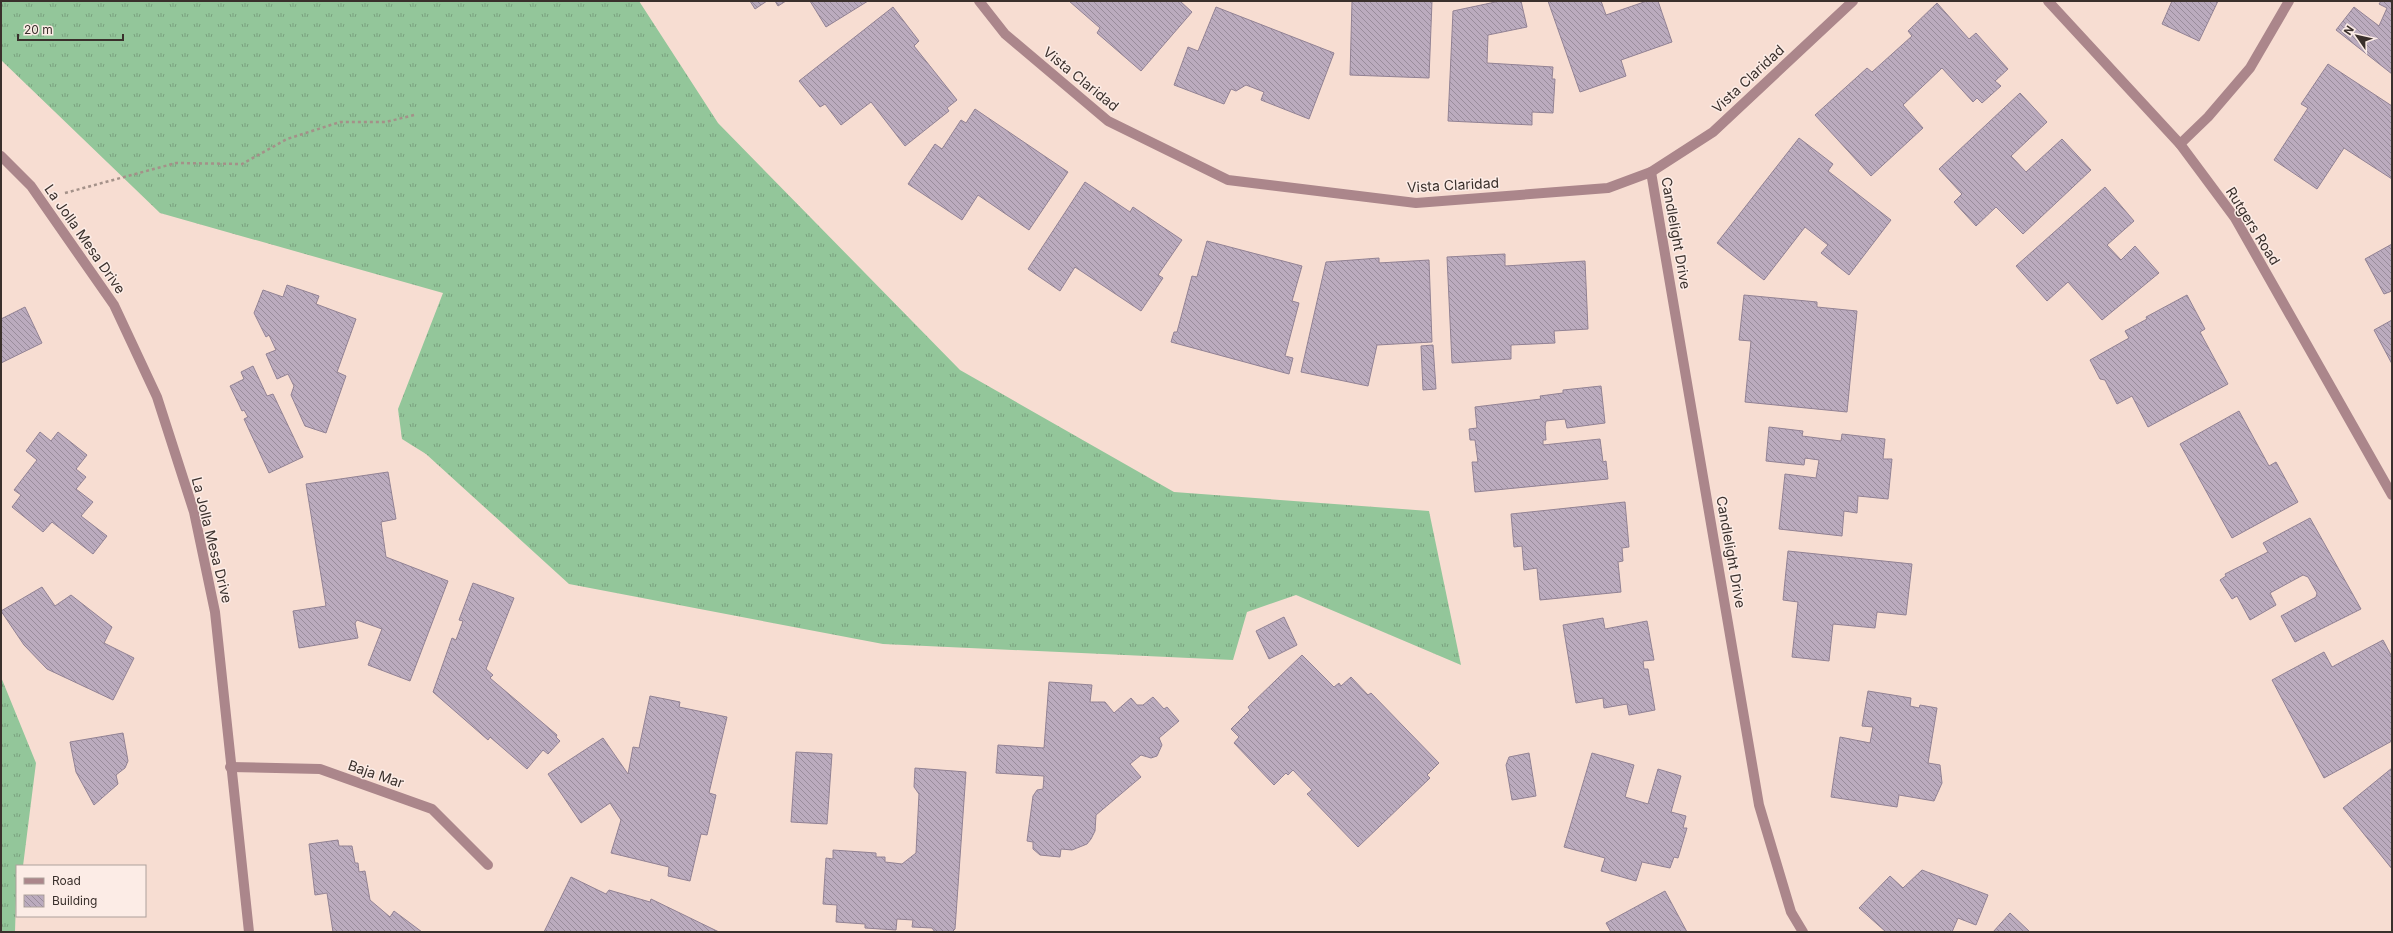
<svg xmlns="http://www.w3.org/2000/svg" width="2393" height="933" font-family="Inter,sans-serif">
	<defs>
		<pattern id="grass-tufts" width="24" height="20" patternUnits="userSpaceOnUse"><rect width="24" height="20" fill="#93c69a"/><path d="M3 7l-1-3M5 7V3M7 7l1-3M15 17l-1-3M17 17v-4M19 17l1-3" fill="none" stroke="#79a17e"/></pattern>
		<pattern id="building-back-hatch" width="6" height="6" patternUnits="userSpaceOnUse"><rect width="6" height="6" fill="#bbabbe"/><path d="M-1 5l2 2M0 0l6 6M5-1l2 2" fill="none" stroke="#998c9b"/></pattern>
	</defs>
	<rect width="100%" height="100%" fill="#f7ddd2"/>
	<g fill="url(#grass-tufts)">
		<path d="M1 1H639L718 123 960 370 1174 492 1429 511 1461 665 1296 595 1247 612 1233 660 883 644 569 584 426 454 402 439 398 409 443 293 160 213 1 60Z"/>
		<path d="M1 677 36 763 23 866H17L15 932H1Z"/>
	</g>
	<g fill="url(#building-back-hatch)" stroke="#928294">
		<path d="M750 1H767L755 9Z"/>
		<path d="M775 1H786L778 6Z"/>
		<path d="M810 1H868L826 27Z"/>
		<path d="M1069 1H1180L1192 12 1141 71 1097 33 1100 28Z"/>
		<path d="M1352 1H1432L1429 78 1350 75Z"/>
		<path d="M1500 1H1521L1527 27 1488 35 1487 63 1553 67 1552 79H1555L1553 113 1532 112V125L1448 121 1453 11Z"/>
		<path d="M1548 1H1601L1606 15 1647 1H1658L1672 42 1621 60 1626 76 1580 92Z"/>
		<path d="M2172 1H2218L2199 41 2162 24Z"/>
		<path d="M2381 1H2392V74L2336 30 2354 7 2379 26 2387 8 2379 4Z"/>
		<path d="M1937 3 1969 39 1976 33 2008 69 1995 81 2001 86 1982 103 1977 98 1973 102 1942 68 1903 105 1923 128 1871 176 1815 115 1867 68 1872 72 1912 36 1908 31Z"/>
		<path d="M893 7 919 41 914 46 957 100 947 108 949 111 905 146 871 102 841 125 825 104 820 107 799 81Z"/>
		<path d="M1216 7 1334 53 1309 119 1261 100 1264 92 1246 85 1236 91 1231 89 1224 104 1174 85 1188 47 1198 51Z"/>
		<path d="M2328 64 2392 106V179L2344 148 2317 189 2274 160 2308 108 2301 104Z"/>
		<path d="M2020 93 2047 122 2011 156 2026 172 2062 139 2091 170 2023 234 1996 207 1976 226 1954 202 1962 194 1939 169Z"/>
		<path d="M975 109 1068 172 1029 230 978 195 962 220 908 184 935 144 942 149 961 120 966 123Z"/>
		<path d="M1799 138 1833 164 1828 171 1891 220 1849 275 1821 253 1828 245 1805 227 1764 280 1717 243Z"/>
		<path d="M1085 182 1130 212 1133 207 1182 240 1158 275 1163 278 1141 311 1075 267 1060 291 1028 269Z"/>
		<path d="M2105 187 2134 221 2107 245 2121 260 2135 246 2159 273 2102 320 2068 282 2047 301 2016 266Z"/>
		<path d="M1207 241 1302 266 1292 301 1299 303 1285 356 1293 358 1289 374 1171 342 1174 332H1177L1192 276 1197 277Z"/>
		<path d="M2392 244V291L2384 294 2365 259Z"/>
		<path d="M1505 254V266L1585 261 1588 329 1554 331 1555 343 1511 345V359L1452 363 1447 257Z"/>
		<path d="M1379 258V263L1429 260 1432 342 1377 345 1368 386 1301 372 1326 262Z"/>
		<path d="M287 285 319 296 316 304 356 319 337 372 346 376 326 433 305 426 291 395 294 386 288 374 277 379 266 354 276 350 269 335 266 337 254 313 263 290 283 297Z"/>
		<path d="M1744 295 1817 302V307L1857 311 1847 412 1745 402 1751 341 1739 340Z"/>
		<path d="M2187 295 2205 329 2200 332 2228 384 2148 427 2132 396 2117 404 2105 380 2100 379 2090 360 2129 338 2125 331 2147 319 2146 317Z"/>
		<path d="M25 307 42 343 1 363V319Z"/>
		<path d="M2392 320V364L2374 330Z"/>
		<path d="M1433 345 1436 389 1423 390 1421 346Z"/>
		<path d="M253 366 267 396 273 394 303 457 269 473 244 419 248 417 244 410 242 411 230 386 244 379 241 372Z"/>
		<path d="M1601 386 1605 423 1567 428 1565 419 1546 421 1545 427 1546 440H1543V445L1600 439 1603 462 1606 461 1608 479 1475 492 1472 462H1478L1475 440H1470L1469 429 1477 428 1475 407 1541 399 1540 396 1563 393V390Z"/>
		<path d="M2239 411 2269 466 2276 462 2298 502 2232 538 2180 444Z"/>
		<path d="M1769 427 1803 431 1802 436 1841 441 1842 434 1885 439 1883 459H1892L1888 499 1858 496 1857 513 1844 511 1842 536 1779 529 1785 474 1816 478 1819 460 1805 458 1804 465 1766 461Z"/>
		<path d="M40 432 51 441 58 432 87 455 76 469 86 477 76 489 93 502 81 516 107 536 93 554 52 522 43 532 12 507 21 495 14 490 37 460 26 451Z"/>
		<path d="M388 472 396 519 381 522 386 557 448 581 410 681 368 665 382 629 357 620 355 623 358 638 299 648 293 611 326 606 306 484Z"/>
		<path d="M1625 502 1629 547 1622 548 1623 561 1618 562 1621 592 1540 600 1537 568 1524 570 1522 546 1514 547 1511 514Z"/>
		<path d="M2310 518 2361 609 2295 642 2281 616 2316 597 2317 593 2308 577 2303 575 2270 593 2276 605 2250 620 2237 596 2232 599 2220 580 2226 576 2225 574 2268 552 2263 543Z"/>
		<path d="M1788 551 1912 564 1906 615 1877 612 1875 628 1833 624 1829 661 1792 657 1798 602 1783 600Z"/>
		<path d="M473 583 514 598 486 669 493 675 490 678 557 735 556 737 560 741 548 754 543 750 527 769 490 737 488 740 433 692 452 638 456 640 463 621 459 620Z"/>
		<path d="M42 587 55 606 71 595 112 627 104 643 134 658 113 700 47 669 24 645 1 611Z"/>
		<path d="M1284 617 1297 645 1269 659 1256 631Z"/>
		<path d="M1603 618 1605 629 1647 621 1654 660 1643 661 1644 669H1648L1655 710 1629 715 1627 704 1604 708 1603 698 1576 703 1563 625Z"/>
		<path d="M2383 640 2392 657V741L2324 778 2272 680 2324 652 2332 667Z"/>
		<path d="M1302 655 1334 687 1339 683 1341 686 1351 677 1368 695 1371 693 1439 763 1427 775 1430 778 1358 847 1307 794 1312 790 1293 770 1288 775 1286 773 1274 785 1234 743 1239 737 1231 729 1250 710 1248 707Z"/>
		<path d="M1049 682 1092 685 1090 702H1105L1114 713 1131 698 1137 705H1143L1153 697 1164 709 1167 707 1179 721 1159 738 1162 745 1157 756 1151 758 1141 755 1130 764 1141 777 1096 815 1095 831 1091 839 1087 844 1072 850 1061 849 1060 857 1040 855 1033 849V842L1027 841 1033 796 1037 790 1043 789 1044 776 996 773 998 745 1044 748Z"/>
		<path d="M1868 691 1911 698 1910 706 1919 708 1920 705 1937 708 1928 763 1940 765 1942 783 1934 801 1899 795 1897 807 1831 797 1840 737 1870 743 1873 727 1862 726Z"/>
		<path d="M650 696 680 702 679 707 727 717 709 793 716 795 707 835 701 834 690 881 668 876 669 867 611 853 621 820 610 803 581 823 548 774 603 738 628 774 633 747 639 748Z"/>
		<path d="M123 733 128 761 125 768 116 775 118 784 94 805 76 772 70 742Z"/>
		<path d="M796 752 832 754 827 824 791 822Z"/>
		<path d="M1529 753 1536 796 1512 800 1506 765 1509 757Z"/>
		<path d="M1592 753 1634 765 1625 797 1648 804 1658 769 1681 776 1671 812 1686 816 1683 828H1687L1678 858 1674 857 1670 868 1642 862 1636 881 1601 871 1605 858 1564 847Z"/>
		<path d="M915 768 966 772 955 929 952 932H935L932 928 912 927 913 920 897 919 896 930 865 928V924L836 922 837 905 823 904 826 858 833 859V850L876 853V857H885V862L902 864 916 853 919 794 914 787Z"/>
		<path d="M2392 768V869L2343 808Z"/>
		<path d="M338 840 339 846H352L355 863H358L359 872 365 871 370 900 390 917 394 911 422 932H333L327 893 315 895 309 844Z"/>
		<path d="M1922 870 1988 895 1976 925 1958 918 1952 932H1886L1859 908 1890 876 1903 888Z"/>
		<path d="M571 877 606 894 609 890 650 902 651 899 719 932H544Z"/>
		<path d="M1665 891 1687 932H1611L1606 923Z"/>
		<path d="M2010 913 2030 932H1993Z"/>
	</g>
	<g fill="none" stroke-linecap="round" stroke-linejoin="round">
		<path stroke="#a49189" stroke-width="2.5" stroke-dasharray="3 3" stroke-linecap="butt" d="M65 193 176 163 242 164 287 139 340 122H386L414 115"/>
		<g stroke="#ab868b" stroke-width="10">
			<path d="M979 1 1005 34 1108 121 1228 180 1416 203 1608 188 1651 172 1713 132 1853 1"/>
			<path d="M2048 1 2180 144 2235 218 2392 495"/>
			<path d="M2180 144 2208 117 2250 68 2289 1"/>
			<path d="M1 156 31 186 114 305 157 397 194 512 215 612 249 932"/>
			<path d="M1651 172 1759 805 1791 912 1803 932"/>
			<path d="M230 767 320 769 432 809 488 865"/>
		</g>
	</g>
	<g text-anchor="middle" stroke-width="3" stroke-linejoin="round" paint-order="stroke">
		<g font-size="14" fill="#3a302c" stroke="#fcece6">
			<text transform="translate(1081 79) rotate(39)" y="5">Vista Claridad</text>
			<text transform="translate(1748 79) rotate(-43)" y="5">Vista Claridad</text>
			<text transform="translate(1453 185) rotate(-3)" y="5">Vista Claridad</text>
			<text transform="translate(2253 226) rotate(58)" y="5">Rutgers Road</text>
			<text transform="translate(1676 233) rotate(80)" y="5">Candlelight Drive</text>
			<text transform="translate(85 239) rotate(55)" y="5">La Jolla Mesa Drive</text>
			<text transform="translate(212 540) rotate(76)" y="5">La Jolla Mesa Drive</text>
			<text transform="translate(1731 552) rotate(80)" y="5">Candlelight Drive</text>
			<text transform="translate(376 774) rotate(19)" y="5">Baja Mar</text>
		</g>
	</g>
	<rect width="2393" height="933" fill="none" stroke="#3a302c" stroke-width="4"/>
	<rect x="16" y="865" width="130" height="52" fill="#fcece6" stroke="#aea19c"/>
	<rect x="24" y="878" width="20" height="6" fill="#ab868b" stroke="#aea19c"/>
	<text x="52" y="885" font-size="12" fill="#3a302c">Road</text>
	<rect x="24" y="895" width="20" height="12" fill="url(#building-back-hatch)" stroke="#aea19c"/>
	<text x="52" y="905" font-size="12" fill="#3a302c">Building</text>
	<g transform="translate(2357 36) rotate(304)" stroke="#fcece6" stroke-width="3" paint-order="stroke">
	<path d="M0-3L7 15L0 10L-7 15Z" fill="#3a302c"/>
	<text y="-6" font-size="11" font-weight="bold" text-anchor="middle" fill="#3a302c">N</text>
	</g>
	<path d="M18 34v6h105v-6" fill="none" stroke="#3a302c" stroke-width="2"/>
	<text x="24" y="34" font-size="12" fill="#3a302c" stroke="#fcece6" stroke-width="3" paint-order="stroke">20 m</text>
</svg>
